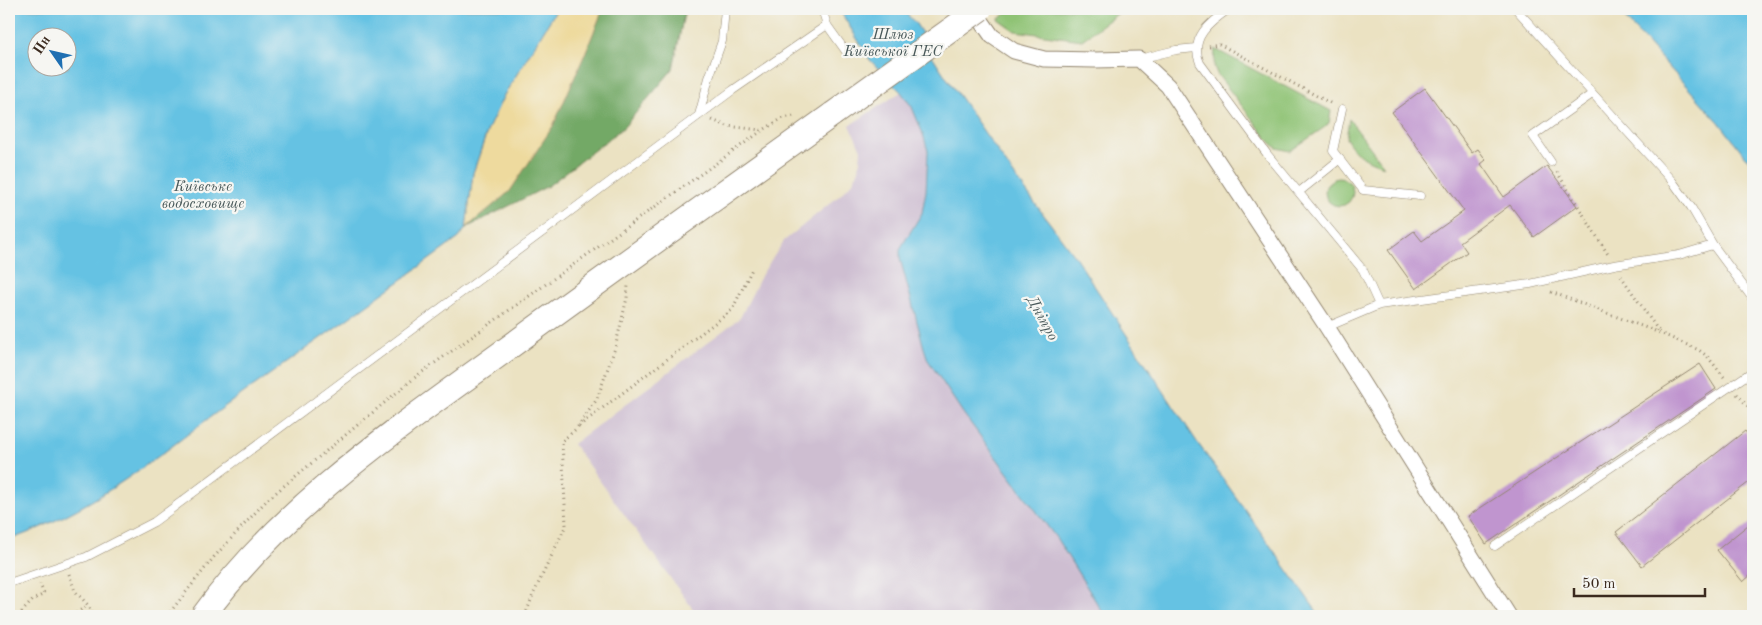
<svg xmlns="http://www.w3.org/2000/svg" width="1762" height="625" font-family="'Old Standard TT',serif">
	<rect width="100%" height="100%" fill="#f6f6f2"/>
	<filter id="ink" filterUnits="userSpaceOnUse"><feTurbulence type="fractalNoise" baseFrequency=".02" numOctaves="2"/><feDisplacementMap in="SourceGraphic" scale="10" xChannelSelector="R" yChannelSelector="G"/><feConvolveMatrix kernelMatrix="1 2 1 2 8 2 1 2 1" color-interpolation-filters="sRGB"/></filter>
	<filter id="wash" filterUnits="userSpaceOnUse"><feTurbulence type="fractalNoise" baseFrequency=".0096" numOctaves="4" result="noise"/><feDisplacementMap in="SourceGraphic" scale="20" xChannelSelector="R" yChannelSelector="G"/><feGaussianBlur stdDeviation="1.12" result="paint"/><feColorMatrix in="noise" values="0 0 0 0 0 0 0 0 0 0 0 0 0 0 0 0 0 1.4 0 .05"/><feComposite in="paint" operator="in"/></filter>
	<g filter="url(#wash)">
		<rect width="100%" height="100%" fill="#ebe2c2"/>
		<path fill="#cebed1" d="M901 92 912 107 923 134 928 151 926 191 922 213 905 241 900 258 924 348 928 360 963 413 1057 539 1105 616H698L573 444 740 318 762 274 784 241 839 196 852 183 859 170 861 150 850 125Z"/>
		<g fill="#8fc374" stroke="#657649">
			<path d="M1013 9H1124L1082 40 1015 31 998 19Z"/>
			<path d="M1215 49 1331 111 1329 123 1325 127 1290 151 1277 148 1270 142 1217 74 1214 66Z"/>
			<path d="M1349 119 1384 166C1366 161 1355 154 1346 138Z"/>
			<circle cx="1339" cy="192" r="14"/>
		</g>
		<path fill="#73a966" stroke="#576a42" d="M603 9H685L673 69 624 127 548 186 466 228 510 191 553 126 584 56Z"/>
		<path fill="#eeda9e" stroke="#94825e" d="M557 9H603L584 56 553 126 510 191 466 228 473 173 488 129 504 95Z"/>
		<g fill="#65c2e3" stroke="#507680" fill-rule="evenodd">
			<path d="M9 9H557L504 95 488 129 473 173 466 228 459 238C381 295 303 351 224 407 196 427 170 449 142 468 100 498 57 523 9 540ZM38 38H68V68H38Z"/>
			<path d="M839 9H902L916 24 923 35 929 51 944 74 1016 178 1076 258 1197 442 1320 616H1105L1057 539 963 413 928 360 924 348 900 258V249L922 213 926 191 928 151 923 134 912 107 901 92 870 60Z"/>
			<path d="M1616 9H1753V166L1719 122Z"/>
		</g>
		<g id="blocks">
			<g fill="#c095cf">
				<path d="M1425 88 1472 153 1478 149 1486 160 1481 164 1504 197 1547 166 1577 206 1534 237 1510 205 1460 242 1467 252 1416 289 1388 250 1414 231 1422 241 1464 211 1392 112Z"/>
				<path d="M1700 364 1716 389 1486 544 1468 516Z"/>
				<path d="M1745 431 1753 441V479L1642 566 1616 532Z"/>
				<path d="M1753 521V573L1743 582 1717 550Z"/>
			</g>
		</g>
	</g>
	<g filter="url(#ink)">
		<use href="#blocks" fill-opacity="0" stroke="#938670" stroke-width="1"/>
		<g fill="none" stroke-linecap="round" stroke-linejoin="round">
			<g stroke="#938670" stroke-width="9">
				<g id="service">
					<path d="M822 9 827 25 847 53"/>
					<path d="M1229 9C1210 22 1189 38 1200 63L1267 154 1363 270 1379 305"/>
					<path d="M1516 9 1673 182 1691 207 1713 245"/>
					<path d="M1139 59 1176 50 1196 48"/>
					<path d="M1342 109 1333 151 1363 190 1420 196"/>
					<path d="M699 115 709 78 722 41 725 9"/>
					<path d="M1551 162 1533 136 1592 94"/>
					<path d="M1299 192 1340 159"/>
					<path d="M1327 327 1379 305 1530 284 1614 265 1679 255 1713 245 1753 299"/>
					<path d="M1495 546 1753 371"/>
					<path d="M9 583 86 557 154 522 733 90 827 25"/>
				</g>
			</g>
			<g stroke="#938670" stroke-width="17">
				<path id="minor" d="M973 9 992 36 1014 51 1044 59 1095 60 1139 59 1168 86 1327 327 1509 616"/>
			</g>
			<g stroke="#938670" stroke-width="26">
				<path id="primary" d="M203 616C281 508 394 431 500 354 610 273 722 194 833 114"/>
			</g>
			<g stroke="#938670" stroke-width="3" stroke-dasharray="1 4" stroke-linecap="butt">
				<path d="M1209 46 1219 44 1332 104"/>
				<path d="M712 120 727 126 761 130"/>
				<path d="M1557 172 1609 256"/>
				<path d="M1621 276 1660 333"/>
				<path d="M1551 292 1660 333 1699 350 1707 356 1724 377"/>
				<path d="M1737 394 1753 412"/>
				<path d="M579 426 732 310 753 267"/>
				<path d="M69 574 75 591 88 605 93 616"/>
				<path d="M18 616 33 600 44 594 40 584"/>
				<path d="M72 616 88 605"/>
				<path d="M167 616 214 557 267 500 418 375 763 130 783 118 794 116"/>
				<path d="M525 616 533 595 566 525 562 441 577 428 597 399 615 348 627 298 628 285"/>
			</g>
			<use href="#service" stroke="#fff" stroke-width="8"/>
			<use href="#minor" stroke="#fff" stroke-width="15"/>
			<use href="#primary" stroke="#fff" stroke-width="24"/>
			<g stroke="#938670" stroke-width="26" stroke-linecap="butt">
				<path id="primary-bridge" d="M833 114 980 9"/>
			</g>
			<use href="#primary-bridge" stroke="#fff" stroke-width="24"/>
		</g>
	</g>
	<g text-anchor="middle" stroke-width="4.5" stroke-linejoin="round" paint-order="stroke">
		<g font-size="15" font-style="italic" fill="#485859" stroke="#f6f6f2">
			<text x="893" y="39">Шлюз<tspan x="893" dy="17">Київської ГЕС</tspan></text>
			<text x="203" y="191">Київське<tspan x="203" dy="17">водосховище</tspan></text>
			<text transform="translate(1043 318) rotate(61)" y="5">Дніпро</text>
		</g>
	</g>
	<rect width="1762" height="625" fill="none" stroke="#f6f6f2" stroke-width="30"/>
	<g transform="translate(52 52) rotate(304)"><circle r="24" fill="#f6f6f2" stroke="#aba49d"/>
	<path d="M0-4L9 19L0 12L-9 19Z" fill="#1f6fb2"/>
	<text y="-8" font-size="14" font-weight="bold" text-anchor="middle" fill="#3b2a1e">Пн</text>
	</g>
	<path d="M1574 588v8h131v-8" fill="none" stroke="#3b2a1e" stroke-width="2.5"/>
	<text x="1582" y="588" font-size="15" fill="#3b2a1e" stroke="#f6f6f2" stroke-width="4" paint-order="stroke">50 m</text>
</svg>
